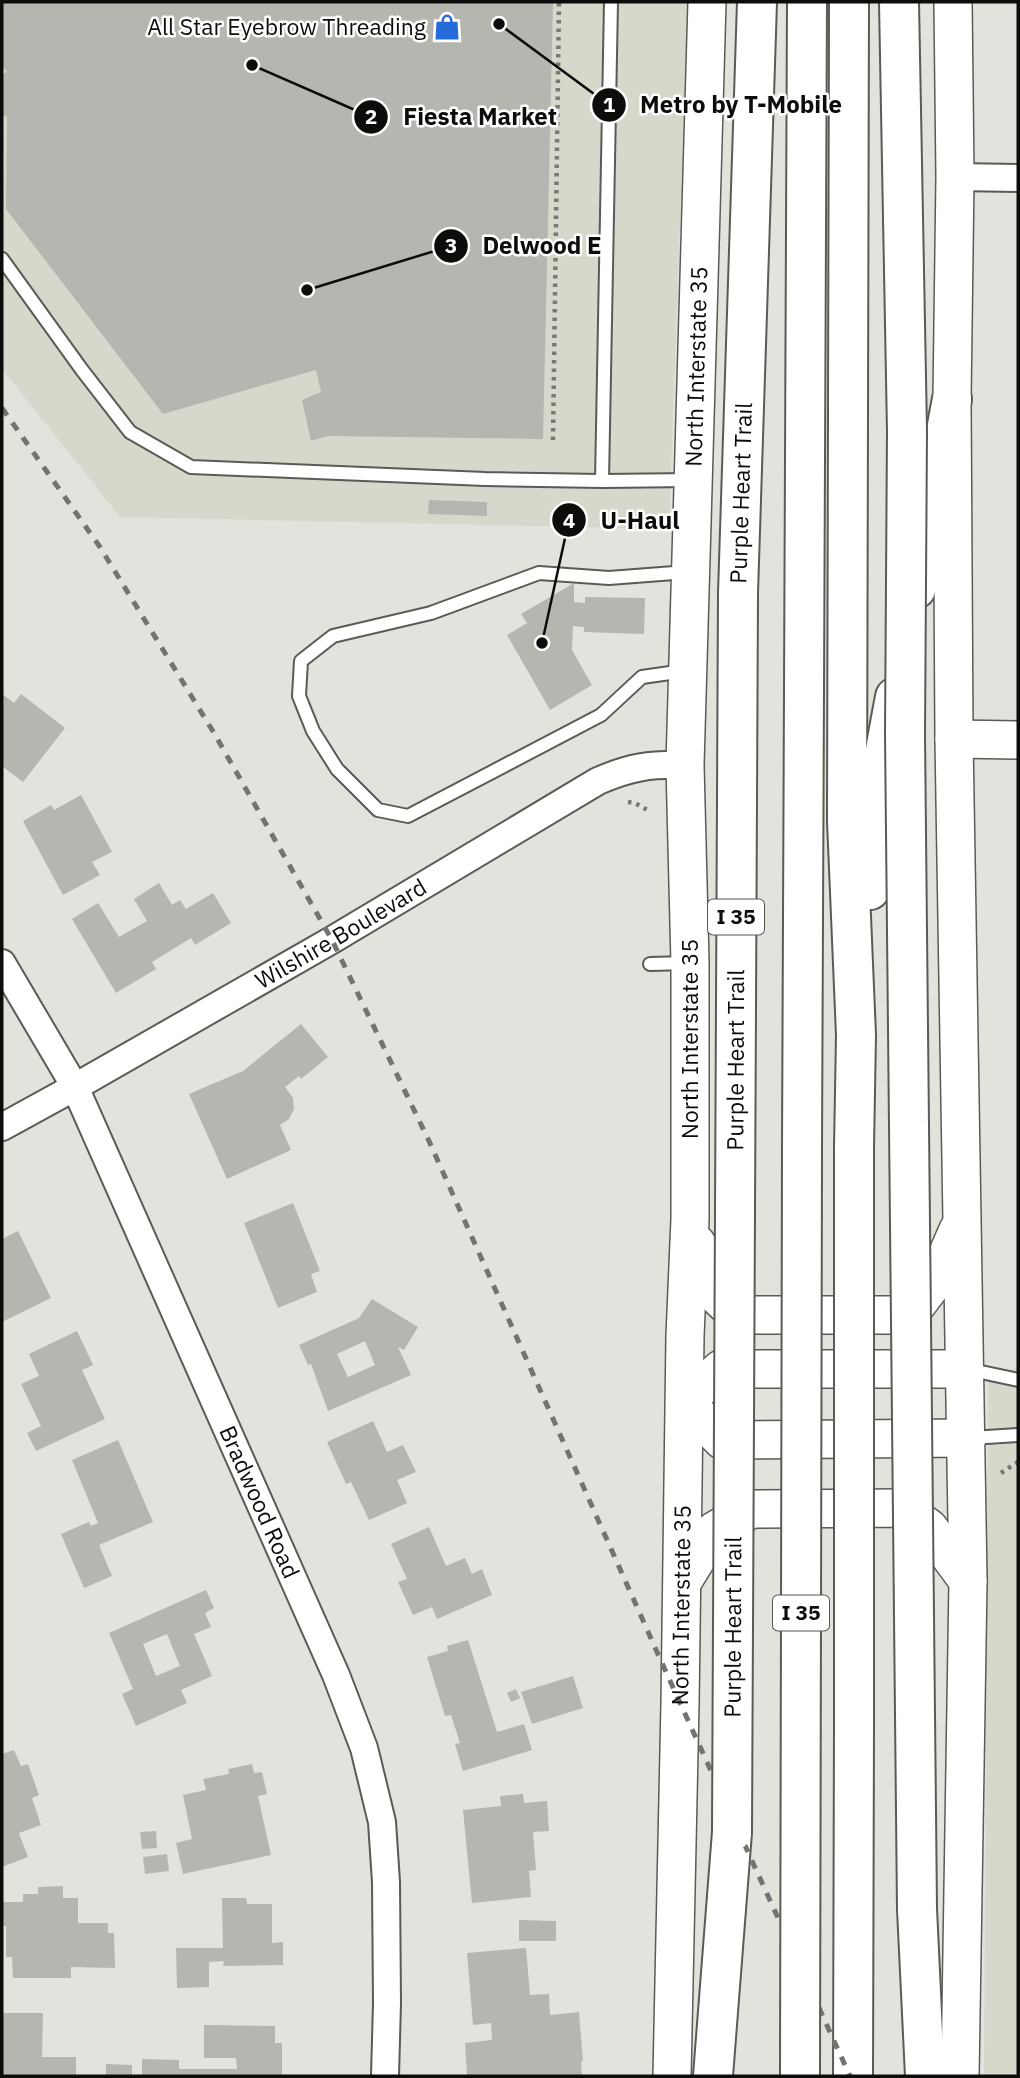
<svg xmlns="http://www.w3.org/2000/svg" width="1020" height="2078" font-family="'IBM Plex Sans',sans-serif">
	<rect width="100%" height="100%" fill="#e3e3de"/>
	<g fill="#d7d8cc">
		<path d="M2 2H688L669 529 120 517 2 369Z"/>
		<path d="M1018 1368V2076H984L988 1374Z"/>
	</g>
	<g fill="#b6b6b1" fill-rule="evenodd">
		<path d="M2 2H553L543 439 328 436 311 441 302 400 321 392 316 370 163 414 6 209 7 116H2V75L7 72 2 65Z"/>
		<path d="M429 500 487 502V516L428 514Z"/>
		<path d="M574 583V602L585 603V597L645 598 644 634 584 632V627L573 626 572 650 592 685 550 710 507 635 527 623 521 614Z"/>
		<path d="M2 694 14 703 21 694 65 728 23 782 2 766Z"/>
		<path d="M81 795 112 852 92 862 100 875 63 895 23 821 51 805 54 810Z"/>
		<path d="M159 883 172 905 180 900 186 909 213 893 231 923 195 945 191 938 152 962 156 969 116 993 72 919 98 903 119 937 147 921 134 899Z"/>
		<path d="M301 1024 328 1057 301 1079 299 1076 285 1087 293 1098 294 1109 289 1119 280 1125 291 1150 227 1179 189 1094 243 1071Z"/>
		<path d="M293 1203 320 1271 311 1274 317 1292 278 1308 244 1223Z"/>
		<path d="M18 1231 51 1298 2 1322V1239Z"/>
		<path d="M372 1299 418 1327 404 1350 398 1347 411 1375 328 1411 311 1364 308 1365 299 1345 359 1318ZM365 1341 375 1365 348 1377 337 1354Z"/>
		<path d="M77 1331 93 1365 82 1370 105 1419 36 1451 27 1433 41 1426 21 1384 39 1376 29 1354Z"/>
		<path d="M373 1421 387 1452 403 1445 416 1472 397 1480 407 1503 369 1520 351 1482 346 1484 327 1442Z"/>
		<path d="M118 1440 153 1522 99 1545 112 1576 84 1588 61 1534 89 1522 91 1526 98 1523 72 1460Z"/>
		<path d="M429 1527 446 1566 465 1558 472 1574 482 1569 492 1595 437 1619 432 1607 413 1615 398 1582 407 1579 391 1544Z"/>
		<path d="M206 1590 214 1608 205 1613 211 1627 194 1634 212 1676 181 1690 187 1703 136 1726 122 1694 133 1689 109 1633ZM167 1634 180 1666 156 1676 143 1644Z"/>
		<path d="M468 1640 497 1732 524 1724 532 1750 463 1771 455 1744 460 1743 451 1715 445 1716 427 1657 448 1651 447 1646Z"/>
		<path d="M573 1676 583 1708 532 1724 521 1692Z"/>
		<path d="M516 1689 520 1698 511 1702 507 1693Z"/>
		<path d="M14 1750 21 1766 28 1764 39 1795 32 1798 41 1825 19 1833 28 1857 2 1867V1754Z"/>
		<path d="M252 1764 254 1773 262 1772 267 1794 258 1796 271 1855 183 1874 176 1843 192 1839 183 1795 206 1790 203 1779 229 1774 228 1769Z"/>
		<path d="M523 1794 524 1803 547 1801 549 1831 533 1832 536 1870 529 1871 531 1897 472 1903 463 1810 501 1806 500 1796Z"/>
		<path d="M156 1831 157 1848 142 1849 140 1832Z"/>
		<path d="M167 1854 169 1871 145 1874 143 1857Z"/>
		<path d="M63 1886V1898H78V1923H108V1933H114L115 1968 71 1967V1978H13L12 1957H6V1926H2V1902H23V1894H38V1887Z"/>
		<path d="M222 1898H246L247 1904H272V1943L283 1942V1965L223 1966 224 1961 209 1962V1987L177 1988 176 1948H223Z"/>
		<path d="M519 1920 556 1921V1941H519Z"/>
		<path d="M526 1948 530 1995 549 1994 550 2015 579 2012 583 2061H581L582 2076H467L465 2043 492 2040 491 2023 473 2025 467 1953Z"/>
		<path d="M2 2013H43L42 2057H76V2076H2Z"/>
		<path d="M204 2025 275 2026V2043H282V2076H142V2059L179 2060V2069H237L236 2058H204Z"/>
		<path d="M106 2064 132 2065V2076H106Z"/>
	</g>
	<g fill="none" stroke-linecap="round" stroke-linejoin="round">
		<g stroke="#5a5a56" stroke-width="16">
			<g id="lane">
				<path d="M2 259 82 370 130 432 191 467 485 479 602 481 692 480"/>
				<path d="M602 481 611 2"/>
				<path d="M684 671 642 677 601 715 408 816 378 810 337 769 313 731 299 696 301 661 333 636 431 613 539 573 609 578 687 572"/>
				<path d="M650 964 688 963"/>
				<path d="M967 1369 1018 1380"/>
				<path d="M971 1438 1018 1435"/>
			</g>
		</g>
		<g stroke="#5a5a56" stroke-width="30">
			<g id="street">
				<path d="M955 177 1018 178"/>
				<path id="s1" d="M2 963 75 1087 336 1675 364 1748 382 1822 386 1882 387 2003 385 2076"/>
				<path id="s2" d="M2 1127 75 1087 332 940 598 781C630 767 650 764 685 765"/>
			</g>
		</g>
		<g stroke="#5a5a56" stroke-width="40">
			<g id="secondary">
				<path d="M953 2 955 177 952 399 954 739 968 1581 960 2076"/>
				<path d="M954 739 1018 740"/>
				<path d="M697 1244 710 1289 737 1315H909L937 1278 958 1230"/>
				<path d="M685 1402 722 1440 967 1438"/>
				<path d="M685 1402 721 1369H964"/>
				<path d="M683 1581 714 1531 751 1509 902 1508 929 1528 968 1581"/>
				<path id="s3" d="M672 2076 680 1704 685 1336 690 1219V963L685 765 707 2"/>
			</g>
		</g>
		<g stroke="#5a5a56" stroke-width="42">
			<g id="highway">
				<path d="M849 2 847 821 856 1035 854 1148"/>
				<path d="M916 589 952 399"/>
				<path d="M870 890 881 772 895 697"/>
				<path d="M802 1150 807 2"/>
				<path d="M917 1909 925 2076"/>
				<path d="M713 2076 732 1832"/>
				<path d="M853 2076 854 1727"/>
			</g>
		</g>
		<g stroke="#787875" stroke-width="4.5" stroke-dasharray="3.5 5" stroke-linecap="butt">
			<path d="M553 440 559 2"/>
			<path d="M628 802 635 803 651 812"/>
			<path d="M1001 1473 1018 1462"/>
		</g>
		<use href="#lane" stroke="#fff" stroke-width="12"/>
		<use href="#street" stroke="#fff" stroke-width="26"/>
		<use href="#secondary" stroke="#fff" stroke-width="37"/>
		<use href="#highway" stroke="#fff" stroke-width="38"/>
		<path stroke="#737370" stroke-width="5" stroke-dasharray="9 9" stroke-linecap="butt" d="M2 408 100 547 214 733 332 940 429 1141 666 1672 850 2076"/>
		<g stroke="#5a5a56" stroke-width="42" stroke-linecap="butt">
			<g id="highway-bridge">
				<path d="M899 2 907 431 905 735 917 1909"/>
				<path d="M854 1148V1727"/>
				<path id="s4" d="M732 1832 738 593 757 2"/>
				<path d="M800 2076 802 1150"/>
			</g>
		</g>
		<use href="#highway-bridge" stroke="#fff" stroke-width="38"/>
	</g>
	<defs>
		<g id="shop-bare" transform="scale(2.1)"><path d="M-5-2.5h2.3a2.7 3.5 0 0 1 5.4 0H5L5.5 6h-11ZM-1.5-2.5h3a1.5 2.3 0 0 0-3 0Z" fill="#256cd8" stroke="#fff" stroke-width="2.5" paint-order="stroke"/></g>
	</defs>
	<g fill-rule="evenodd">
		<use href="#shop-bare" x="447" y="27"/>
	</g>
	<g text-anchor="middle" stroke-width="5" stroke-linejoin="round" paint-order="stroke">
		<g fill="#fff" stroke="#555554" stroke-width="2">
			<rect x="708" y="899.5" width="56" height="35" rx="5"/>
			<rect x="773" y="1595.5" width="56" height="35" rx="5"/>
		</g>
		<g font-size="21" font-weight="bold" fill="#0c0c0a">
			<text x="736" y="924">I 35</text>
			<text x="801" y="1620">I 35</text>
		</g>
		<g font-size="23" fill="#0c0c0a" stroke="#fff" text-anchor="end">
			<text x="426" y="35">All Star Eyebrow Threading</text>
		</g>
		<g font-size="23" fill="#0c0c0a" stroke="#fff">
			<text dy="8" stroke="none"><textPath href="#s3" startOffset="1710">North Interstate 35</textPath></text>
			<text dy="8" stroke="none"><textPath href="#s4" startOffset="1339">Purple Heart Trail</textPath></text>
			<text dy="8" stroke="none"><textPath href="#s2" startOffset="390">Wilshire Boulevard</textPath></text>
			<text transform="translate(690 1039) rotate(-90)" y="8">North Interstate 35</text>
			<text dy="8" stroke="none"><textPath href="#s4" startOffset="772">Purple Heart Trail</textPath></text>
			<text dy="8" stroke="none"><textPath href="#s1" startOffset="598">Bradwood Road</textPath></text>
			<text dy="8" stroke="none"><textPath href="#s3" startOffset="471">North Interstate 35</textPath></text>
			<text dy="8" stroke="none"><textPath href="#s4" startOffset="205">Purple Heart Trail</textPath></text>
		</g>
	</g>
	<path fill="none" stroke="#0c0c0a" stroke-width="2.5" d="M499 24L609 105M252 65L371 117M307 290L451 246M542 643L569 520"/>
	<g fill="#0c0c0a" stroke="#fff" stroke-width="2.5">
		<circle cx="499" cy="24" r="7"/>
		<circle cx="252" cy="65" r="7"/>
		<circle cx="307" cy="290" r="7"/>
		<circle cx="542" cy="643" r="7"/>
		<circle cx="609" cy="105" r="18"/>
		<circle cx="371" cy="117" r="18"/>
		<circle cx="451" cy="246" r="18"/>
		<circle cx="569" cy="520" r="18"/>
	</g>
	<g font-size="21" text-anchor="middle" font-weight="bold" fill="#fff">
		<text x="609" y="112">1</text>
		<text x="371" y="124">2</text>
		<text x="451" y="253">3</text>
		<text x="569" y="528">4</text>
	</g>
	<g font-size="24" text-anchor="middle" font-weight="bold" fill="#0c0c0a" stroke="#fff" stroke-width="5" stroke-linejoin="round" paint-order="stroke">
		<text x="741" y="113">Metro by T-Mobile</text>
		<text x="480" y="125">Fiesta Market</text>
		<text x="542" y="254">Delwood E</text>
		<text x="640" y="529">U-Haul</text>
	</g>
	<rect width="1020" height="2078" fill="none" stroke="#0c0c0a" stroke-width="7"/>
</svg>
